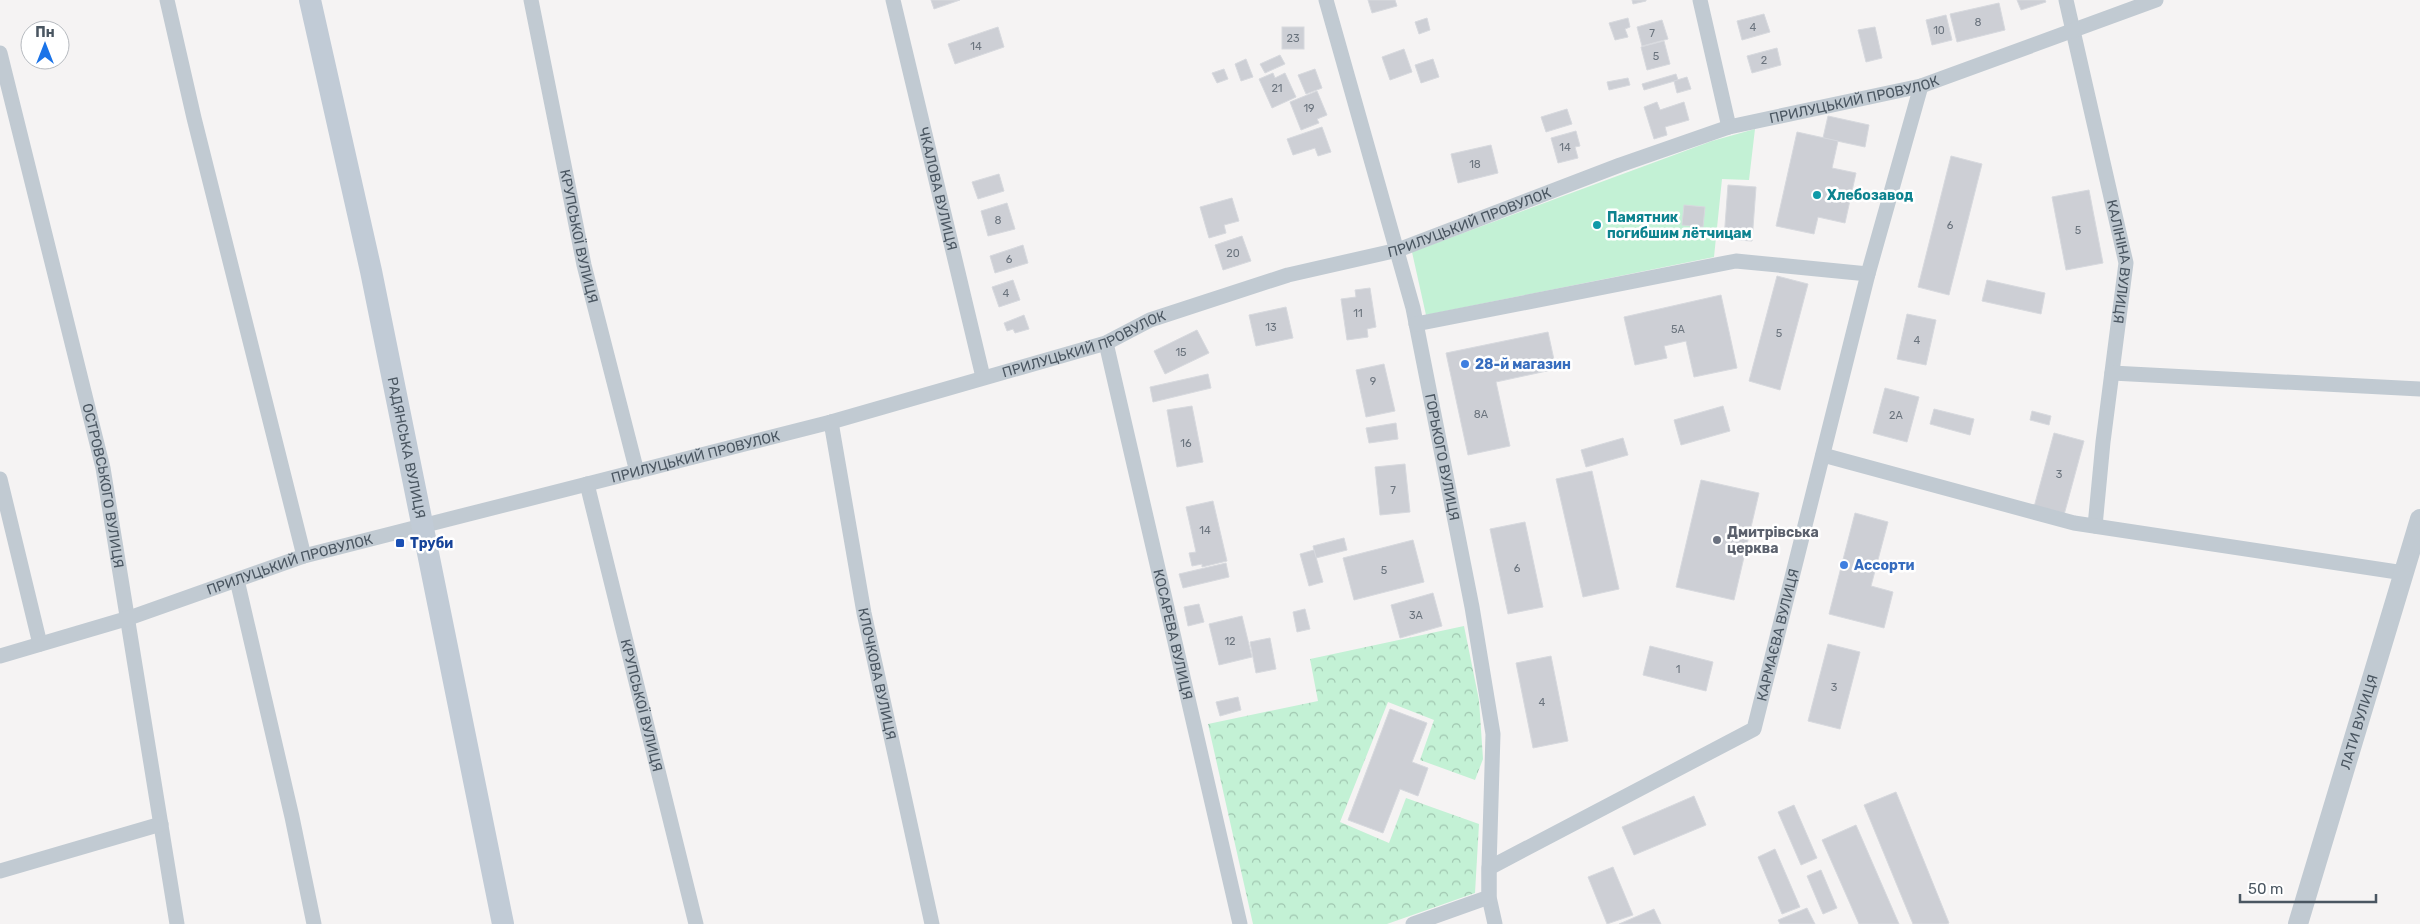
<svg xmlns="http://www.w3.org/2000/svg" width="2420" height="924" font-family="Rubik,sans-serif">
	<defs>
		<pattern id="forest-crowns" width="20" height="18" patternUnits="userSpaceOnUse" patternTransform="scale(1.25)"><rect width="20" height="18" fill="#c3f1d5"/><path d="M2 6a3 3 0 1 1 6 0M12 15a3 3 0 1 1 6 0" fill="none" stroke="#a0c6b0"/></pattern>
	</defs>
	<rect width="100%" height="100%" fill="#f5f3f3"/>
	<path fill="#c3f1d5" d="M1755 129 1749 180 1722 179 1714 257 1426 315 1412 252 1712 141Z"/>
	<path fill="url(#forest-crowns)" d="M1464 626 1479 700 1483 759 1475 780 1420 760 1434 720 1388 702 1340 822 1389 843 1406 798 1479 824 1475 893 1387 924H1253L1208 724 1318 701 1310 659Z"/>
	<g fill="#cdcfd5" stroke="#d7d9de">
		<path d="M931 0H960L934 9Z"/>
		<path d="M1368 0H1395L1397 6 1372 13Z"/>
		<path d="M1632 0H1646V1L1633 4Z"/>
		<path d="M2017 0H2045L2046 2 2021 10Z"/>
		<path d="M1999 3 2005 30 1957 42 1950 14Z"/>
		<path d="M1764 14 1770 32 1742 40 1737 21Z"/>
		<path d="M1946 15 1952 40 1932 45 1926 20Z"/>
		<path d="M1427 18 1430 30 1419 34 1415 22Z"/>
		<path d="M1628 18 1630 27 1625 29 1628 37 1615 40 1609 23Z"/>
		<path d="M1662 20 1668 39 1642 46 1637 27Z"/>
		<path d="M998 27 1004 47 955 64 948 44Z"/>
		<rect x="1282" y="27" width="22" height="22"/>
		<path d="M1875 27 1882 58 1866 62 1858 30Z"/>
		<path d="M1664 41 1670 64 1647 70 1641 47Z"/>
		<path d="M1777 48 1781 65 1752 73 1747 56Z"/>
		<path d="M1404 49 1412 72 1390 80 1382 57Z"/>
		<path d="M1280 55 1285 64 1265 73 1260 64Z"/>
		<path d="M1246 59 1253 77 1241 81 1235 64Z"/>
		<path d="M1433 59 1439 77 1421 83 1415 65Z"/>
		<path d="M1224 69 1228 79 1217 83 1212 73Z"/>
		<path d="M1315 69 1322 88 1306 94 1298 75Z"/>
		<path d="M1273 73 1275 78 1285 73 1296 97 1272 108 1259 79Z"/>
		<path d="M1676 74 1678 80 1644 90 1642 84Z"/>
		<path d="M1687 77 1691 89 1677 93 1674 81Z"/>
		<path d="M1628 78 1630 85 1609 90 1607 82Z"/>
		<path d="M1317 91 1327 115 1317 119 1319 123 1301 130 1290 102Z"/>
		<path d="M1657 102 1660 110 1684 102 1689 120 1665 127 1667 135 1654 139 1644 107Z"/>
		<path d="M1567 109 1572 124 1546 132 1541 117Z"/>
		<path d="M1828 116 1869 125 1865 147 1823 138Z"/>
		<path d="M1322 127 1331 152 1318 156 1315 148 1293 155 1287 139Z"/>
		<path d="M1576 131 1580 146 1575 147 1578 158 1558 163 1551 138Z"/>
		<path d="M1797 132 1838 141 1832 168 1856 173 1845 223 1818 217 1814 234 1776 226Z"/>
		<path d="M1491 145 1498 173 1458 183 1451 154Z"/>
		<path d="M1951 156 1982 164 1949 295 1918 287Z"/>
		<path d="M999 174 1004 191 978 199 972 182Z"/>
		<path d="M1728 185 1756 187 1752 241 1724 239Z"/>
		<path d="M2089 190 2103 263 2066 270 2052 197Z"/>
		<path d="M1232 198 1239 221 1224 225 1226 233 1209 238 1200 207Z"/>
		<path d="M1007 203 1015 229 988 236 981 211Z"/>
		<path d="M1684 205 1705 207 1703 227 1682 225Z"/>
		<path d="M1242 236 1251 261 1223 270 1215 245Z"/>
		<path d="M1023 245 1028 263 995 273 990 256Z"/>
		<path d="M1777 276 1808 284 1780 390 1749 381Z"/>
		<path d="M1013 280 1020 300 999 307 992 287Z"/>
		<path d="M1987 280 2045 293 2041 314 1982 301Z"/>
		<path d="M1370 288 1376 327 1367 329 1368 337 1347 340 1341 299 1356 297 1355 290Z"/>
		<path d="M1721 295 1737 368 1694 377 1686 341 1664 346 1667 358 1635 365 1624 317Z"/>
		<path d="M1286 307 1293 338 1256 346 1249 315Z"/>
		<path d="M1907 314 1936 320 1926 365 1897 359Z"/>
		<path d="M1024 315 1029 329 1015 333 1013 329 1007 331 1004 323Z"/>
		<path d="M1197 330 1209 353 1165 374 1154 351Z"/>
		<path d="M1548 332 1556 369 1496 382 1510 446 1468 455 1446 353Z"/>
		<path d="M1384 364 1395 411 1366 417 1356 370Z"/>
		<path d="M1208 374 1211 388 1153 402 1150 387Z"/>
		<path d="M1885 388 1919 397 1907 442 1873 433Z"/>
		<path d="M1192 406 1203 462 1177 467 1167 410Z"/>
		<path d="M1723 406 1730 431 1681 445 1674 420Z"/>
		<path d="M1934 409 1974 419 1970 435 1930 424Z"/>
		<path d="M2032 411 2051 416 2049 425 2030 420Z"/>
		<path d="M1396 423 1398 439 1369 443 1366 428Z"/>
		<path d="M2054 433 2084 441 2064 515 2034 507Z"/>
		<path d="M1623 438 1628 455 1586 467 1581 450Z"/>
		<path d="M1405 464 1410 512 1380 515 1375 467Z"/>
		<path d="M1592 471 1619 589 1583 597 1556 479Z"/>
		<path d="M1701 480 1759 493 1734 600 1676 587Z"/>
		<path d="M1213 501 1227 561 1202 567V564L1192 566 1189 553 1196 552 1186 507Z"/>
		<path d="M1855 513 1888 522 1871 586 1893 592 1884 628 1829 614Z"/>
		<path d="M1525 522 1543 607 1508 614 1490 529Z"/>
		<path d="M1344 538 1347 550 1316 558 1313 546Z"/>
		<path d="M1413 540 1424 582 1354 600 1343 558Z"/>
		<path d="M1314 550 1323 582 1309 586 1300 554Z"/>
		<path d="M1226 563 1229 577 1183 588 1179 574Z"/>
		<path d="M1433 593 1442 626 1400 638 1391 605Z"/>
		<path d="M1199 604 1204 622 1188 626 1184 607Z"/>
		<path d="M1305 609 1310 629 1297 632 1293 612Z"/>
		<path d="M1242 616 1252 657 1219 665 1209 624Z"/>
		<path d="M1270 638 1276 669 1256 673 1250 642Z"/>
		<path d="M1828 644 1860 652 1840 729 1808 721Z"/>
		<path d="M1650 646 1713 662 1706 691 1643 675Z"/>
		<path d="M1551 656 1568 741 1533 748 1516 663Z"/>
		<path d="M1238 697 1241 710 1220 716 1216 702Z"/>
		<path d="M1390 709 1427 723 1412 762 1428 768 1418 796 1400 789 1383 833 1348 820Z"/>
		<path d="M1896 792 1949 923 1947 924H1913L1864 805Z"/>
		<path d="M1694 796 1706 825 1634 855 1622 827Z"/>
		<path d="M1794 805 1817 858 1801 865 1778 812Z"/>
		<path d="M1856 825 1899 924H1859L1822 840Z"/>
		<path d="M1775 849 1800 907 1782 914 1758 857Z"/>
		<path d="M1613 867 1633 915 1607 924 1588 877Z"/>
		<path d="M1821 870 1837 908 1823 914 1807 876Z"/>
		<path d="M1807 908 1815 924H1780L1778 920Z"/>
		<path d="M1654 909 1661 924H1619Z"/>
	</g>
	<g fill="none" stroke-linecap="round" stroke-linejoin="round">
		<g stroke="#c1cad2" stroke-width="15">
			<path d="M167 0 194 118 304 556"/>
			<path id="s1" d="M531 0 584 265 637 472"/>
			<path id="s2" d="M893 0 983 377"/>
			<path id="s3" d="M1326 0 1413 308 1472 607 1493 734 1489 868V897L1495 924"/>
			<path d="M1700 0 1729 127"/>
			<path id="s4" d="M2066 0 2126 263 2103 442 2095 526"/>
			<path id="s5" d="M0 53 103 468 177 924"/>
			<path d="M1416 324 1736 261 1868 274"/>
			<path id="s6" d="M1106 343 1240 924"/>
			<path d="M2112 373 2420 389"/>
			<path id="s7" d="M831 422 864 613 932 924"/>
			<path d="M1823 455 2074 523 2404 573"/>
			<path d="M0 479 40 644"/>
			<path id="s8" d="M587 484 696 924"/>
			<path d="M237 580 292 817 314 924"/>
			<path id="s9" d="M0 656 129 618 304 556 831 422 1106 343 1150 320 1288 275 1398 250 1620 165 1729 127 1921 86 2156 0"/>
			<path d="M0 871 161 824"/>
			<path id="s10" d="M1413 924 1489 897V868L1754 729 1868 274 1921 86"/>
		</g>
		<path stroke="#c1cad2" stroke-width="20" id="s11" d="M2298 924 2420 519"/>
		<path stroke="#c1cbd6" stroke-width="22" id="s12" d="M310 0 371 271 503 924"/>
	</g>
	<g fill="#0f9aa8" stroke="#fff" stroke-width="2">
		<circle cx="1817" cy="195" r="5"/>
		<circle cx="1597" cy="225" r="5"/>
	</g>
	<g fill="#3f7fe0" stroke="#fff" stroke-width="2">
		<circle cx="1465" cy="364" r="5"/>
		<circle cx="1844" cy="565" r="5"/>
	</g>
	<circle fill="#6b7280" stroke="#fff" stroke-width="2" cx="1717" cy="540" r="5"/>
	<rect fill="#1a4fb4" stroke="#fff" stroke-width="2" x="395" y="538" width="10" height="10" rx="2.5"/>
	<g text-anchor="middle" stroke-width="5" stroke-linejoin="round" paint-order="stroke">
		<g font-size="11" fill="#6b747e">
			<text x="1978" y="26">8</text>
			<text x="1753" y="31">4</text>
			<text x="1939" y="34">10</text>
			<text x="1652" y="37">7</text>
			<text x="1293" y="42">23</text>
			<text x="976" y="50">14</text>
			<text x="1656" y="60">5</text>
			<text x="1764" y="64">2</text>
			<text x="1277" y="92">21</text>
			<text x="1309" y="112">19</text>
			<text x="1565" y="151">14</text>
			<text x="1475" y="168">18</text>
			<text x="998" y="224">8</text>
			<text x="1950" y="229">6</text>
			<text x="2078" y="234">5</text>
			<text x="1233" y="257">20</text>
			<text x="1009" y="263">6</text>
			<text x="1006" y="297">4</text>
			<text x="1358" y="317">11</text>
			<text x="1271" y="331">13</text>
			<text x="1678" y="333">5А</text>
			<text x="1779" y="337">5</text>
			<text x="1917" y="344">4</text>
			<text x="1181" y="356">15</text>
			<text x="1373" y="385">9</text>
			<text x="1481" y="418">8А</text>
			<text x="1896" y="419">2А</text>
			<text x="1186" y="447">16</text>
			<text x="2059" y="478">3</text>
			<text x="1393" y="494">7</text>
			<text x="1205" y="534">14</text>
			<text x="1517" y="572">6</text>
			<text x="1384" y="574">5</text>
			<text x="1416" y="619">3А</text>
			<text x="1230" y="645">12</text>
			<text x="1678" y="673">1</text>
			<text x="1834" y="691">3</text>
			<text x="1542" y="706">4</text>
		</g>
		<g font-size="14" fill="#4a5661" stroke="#fff">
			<text dy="5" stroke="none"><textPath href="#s9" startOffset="1939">ПРИЛУЦЬКИЙ ПРОВУЛОК</textPath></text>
			<text dy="5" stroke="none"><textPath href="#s2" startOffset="194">ЧКАЛОВА ВУЛИЦЯ</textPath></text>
			<text dy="5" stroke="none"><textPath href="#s9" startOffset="1534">ПРИЛУЦЬКИЙ ПРОВУЛОК</textPath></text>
			<text dy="5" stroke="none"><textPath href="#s1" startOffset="241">КРУПСЬКОЇ ВУЛИЦЯ</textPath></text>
			<text dy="5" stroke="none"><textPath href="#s4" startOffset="268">КАЛІНІНА ВУЛИЦЯ</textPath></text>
			<text dy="5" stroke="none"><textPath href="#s9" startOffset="1129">ПРИЛУЦЬКИЙ ПРОВУЛОК</textPath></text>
			<text dy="5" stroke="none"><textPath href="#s12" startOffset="458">РАДЯНСЬКА ВУЛИЦЯ</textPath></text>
			<text dy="5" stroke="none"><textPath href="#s9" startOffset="724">ПРИЛУЦЬКИЙ ПРОВУЛОК</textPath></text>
			<text dy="5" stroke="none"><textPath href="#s3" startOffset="472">ГОРЬКОГО ВУЛИЦЯ</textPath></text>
			<text dy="5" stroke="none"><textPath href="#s5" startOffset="445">ОСТРОВСЬКОГО ВУЛИЦЯ</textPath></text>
			<text dy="5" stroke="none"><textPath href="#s9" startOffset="304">ПРИЛУЦЬКИЙ ПРОВУЛОК</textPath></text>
			<text dy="5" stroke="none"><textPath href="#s6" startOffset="299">КОСАРЕВА ВУЛИЦЯ</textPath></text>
			<text dy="5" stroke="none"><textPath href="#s10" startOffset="506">КАРМАЄВА ВУЛИЦЯ</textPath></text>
			<text dy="5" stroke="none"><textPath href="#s7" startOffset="256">КЛОЧКОВА ВУЛИЦЯ</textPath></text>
			<text dy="5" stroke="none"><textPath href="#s8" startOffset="228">КРУПСЬКОЇ ВУЛИЦЯ</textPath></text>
			<text dy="5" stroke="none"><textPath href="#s11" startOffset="211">ЛАТИ ВУЛИЦЯ</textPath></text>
		</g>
		<g font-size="14" font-weight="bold" fill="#0d838f" stroke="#fff" text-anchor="start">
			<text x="1827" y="200">Хлебозавод</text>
			<text x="1607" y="222">Памятник<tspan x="1607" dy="16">погибшим лётчицам</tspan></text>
		</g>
		<g font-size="14" font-weight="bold" fill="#366cbe" stroke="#fff" text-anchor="start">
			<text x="1475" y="369">28-й магазин</text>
			<text x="1854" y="570">Ассорти</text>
		</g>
		<g font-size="14" font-weight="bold" fill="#5b616d" stroke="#fff" text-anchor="start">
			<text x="1727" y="537">Дмитрівська<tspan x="1727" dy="16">церква</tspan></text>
		</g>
		<g font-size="14" font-weight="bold" fill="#164399" stroke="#fff" text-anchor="start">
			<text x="410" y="548">Труби</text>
		</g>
	</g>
	<g transform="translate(45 45)"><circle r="24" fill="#ffffff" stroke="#b7bbc0"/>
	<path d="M0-4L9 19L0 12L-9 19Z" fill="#1a73e8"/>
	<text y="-8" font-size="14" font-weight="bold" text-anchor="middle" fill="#4a5661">Пн</text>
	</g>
	<path d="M2240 894v8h136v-8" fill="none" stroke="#4a5661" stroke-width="2.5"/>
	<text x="2248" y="894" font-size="15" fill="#4a5661" stroke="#ffffff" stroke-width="4" paint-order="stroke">50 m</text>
</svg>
